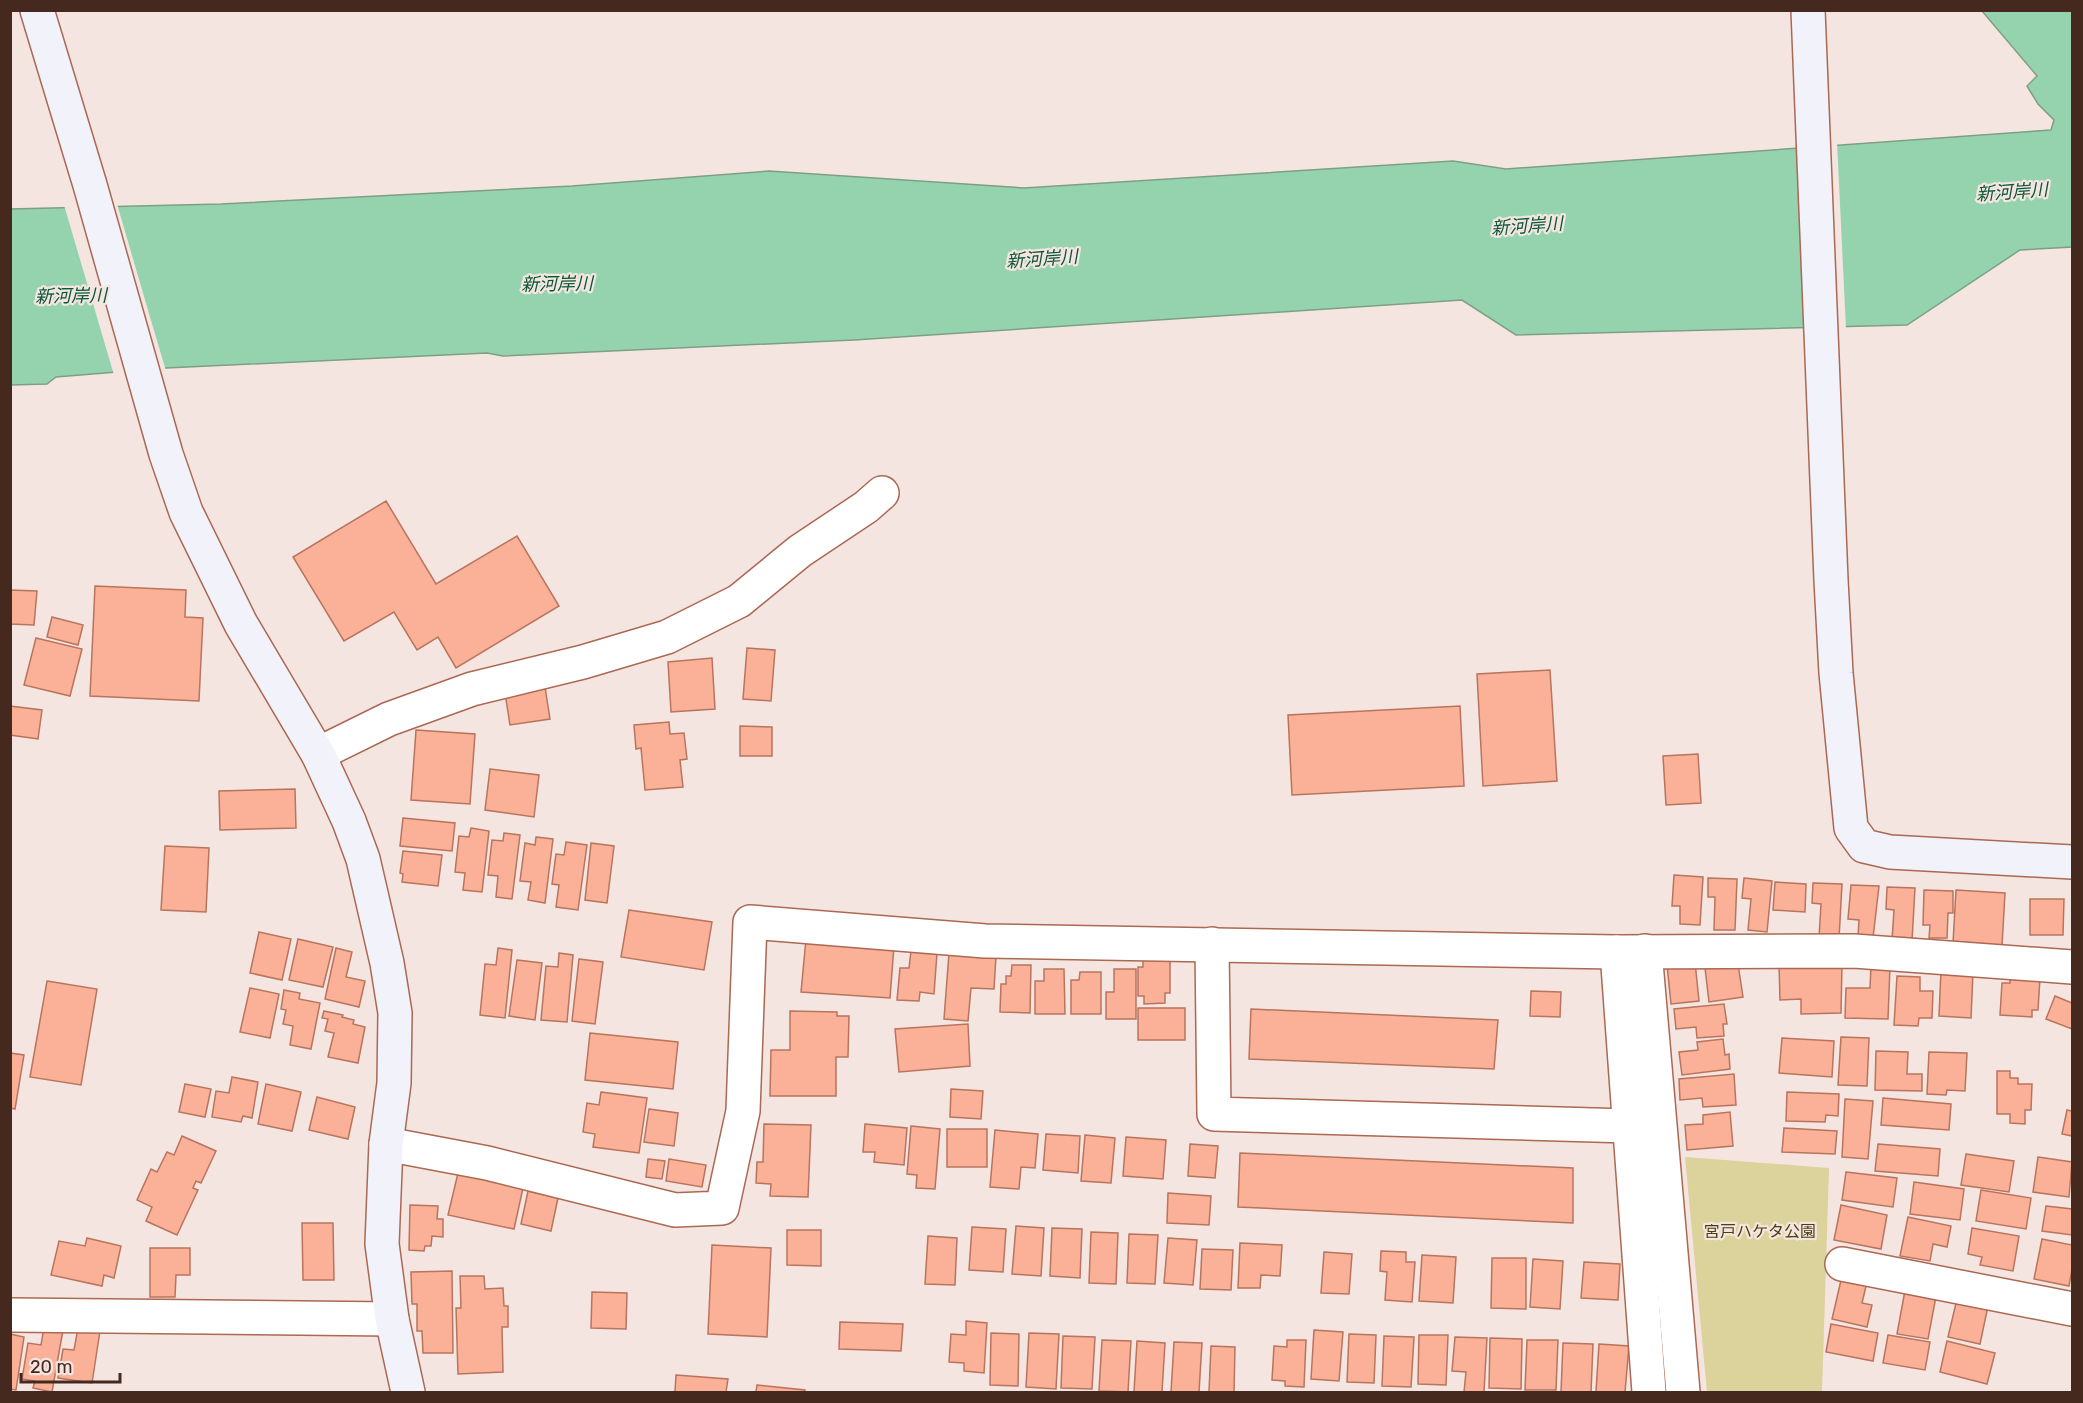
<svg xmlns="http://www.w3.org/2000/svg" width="2083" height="1403" font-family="Rubik,'Noto Sans JP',sans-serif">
	<rect width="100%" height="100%" fill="#f5e5e0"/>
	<path fill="#dcd29b" d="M1685 1157 1829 1168 1822 1392H1707Z"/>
	<path fill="#95d3af" stroke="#7da084" stroke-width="1.5" d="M1982 11H2072V247L2020 250 1907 325 1516 335 1462 300 854 340 503 356 487 353 166 368 56 377 47 384 11 385 10 209 221 204 572 186 769 171 1024 188 1453 161 1506 169 2051 130 2054 120 2038 104 2027 86 2037 76Z"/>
	<g fill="#f5e5e0">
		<path d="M1837 142 1846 329 1806 330 1797 145Z"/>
		<path d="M117 204 150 317 166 371 114 375 64 205Z"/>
	</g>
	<g fill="#fab198" stroke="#b9745e" stroke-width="1.5">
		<path d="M386 501 436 584 517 536 559 606 456 668 438 637 417 650 394 612 344 641 293 557Z"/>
		<path d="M95 586 186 590 185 617 203 618 199 701 90 696Z"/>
		<path d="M10 590 37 591 34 625 10 624Z"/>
		<path d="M52 617 83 625 78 645 47 637Z"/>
		<path d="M36 638 82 649 70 696 24 685Z"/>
		<path d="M747 648 775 650 771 701 743 699Z"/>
		<path d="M712 658 715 709 671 712 668 662Z"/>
		<path d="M1550 670 1557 781 1483 786 1477 674Z"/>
		<path d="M545 687 550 719 510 725 505 693Z"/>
		<path d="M10 706 42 710 38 739 10 735Z"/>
		<path d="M1460 706 1464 786 1292 795 1288 715Z"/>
		<path d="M669 722 670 734 684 733 687 759 680 760 683 787 645 790 641 748 636 749 634 725Z"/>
		<path d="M740 726 772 727V756H740Z"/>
		<path d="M416 730 475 734 470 804 411 800Z"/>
		<path d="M1698 754 1701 803 1666 805 1663 756Z"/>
		<path d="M490 769 539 775 534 817 485 810Z"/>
		<path d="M295 789 296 828 220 830 219 791Z"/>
		<path d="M403 818 455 823 452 851 400 846Z"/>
		<path d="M471 828 489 831 482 892 463 890 465 873 455 872 459 836 469 837Z"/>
		<path d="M504 833 520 835 512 899 496 897 498 876 488 875 492 840 503 841Z"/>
		<path d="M536 837 553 839 545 903 528 900 531 882 520 881 525 843 535 845Z"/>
		<path d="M566 842 587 845 578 910 556 907 559 885 552 884 556 854 564 855Z"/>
		<path d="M591 843 614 846 607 903 585 900Z"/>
		<path d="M165 846 209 848 206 912 161 910Z"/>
		<path d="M403 851 442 855 438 886 402 882 403 874 400 873Z"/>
		<path d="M1674 875 1703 877 1700 925 1680 924V906H1672Z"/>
		<path d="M1708 878 1737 879 1735 930H1714L1715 897H1708Z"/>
		<path d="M1744 878 1772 881 1767 932 1748 930 1751 899 1742 898Z"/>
		<path d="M1775 882 1806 884 1805 912 1773 910Z"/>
		<path d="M1813 883 1842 884 1839 939 1819 938 1821 904 1812 903Z"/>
		<path d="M1851 885 1879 886 1873 938 1858 937 1859 920 1848 919Z"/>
		<path d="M1887 887 1915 888 1912 941 1892 940 1894 910 1886 909Z"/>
		<path d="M1924 890 1953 891V913H1948L1947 938H1929L1930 925H1923Z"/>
		<path d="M1956 890 2005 893 2002 946 1953 943Z"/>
		<path d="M2030 899H2064L2063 935H2030Z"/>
		<path d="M629 910 712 922 704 970 621 957Z"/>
		<path d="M259 932 291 939 282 980 250 973Z"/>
		<path d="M298 939 333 947 323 987 289 980Z"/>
		<path d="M806 939 894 946 890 998 801 992Z"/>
		<path d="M336 948 352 952 346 977 365 981 359 1007 325 999Z"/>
		<path d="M498 948 512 950 505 1018 480 1015 485 964 496 965Z"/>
		<path d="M911 951 937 953 934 994 920 992 919 1001 897 1000 900 968H909Z"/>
		<path d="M559 953 573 955 567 1022 541 1020 546 966 558 967Z"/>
		<path d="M949 953 996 956 994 989 971 988 968 1021 944 1019Z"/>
		<path d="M1143 958H1170V993H1165V1003L1144 1004V996H1138V967H1143Z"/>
		<path d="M579 959 603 962 595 1024 572 1021Z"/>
		<path d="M517 960 542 963 535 1020 509 1016Z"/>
		<path d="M1695 962 1699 1001 1671 1004 1667 965Z"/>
		<path d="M1842 963 1841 1013 1801 1014V999L1780 1000 1779 964Z"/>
		<path d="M1738 964 1743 997 1709 1002 1705 968Z"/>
		<path d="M1012 965H1031L1030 1013 1000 1012 1001 984H1006V976H1011Z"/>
		<path d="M1871 966H1890L1888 1019 1845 1018 1846 988H1870Z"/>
		<path d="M1044 969H1064L1065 1014H1035V981H1044Z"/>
		<path d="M1114 969H1136V1019H1106V992H1114Z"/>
		<path d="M1941 970 1973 972 1971 1018 1939 1016Z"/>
		<path d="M1080 972H1101V1014H1071V980H1079Z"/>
		<path d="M2010 972 2040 978 2038 1010H2032V1017L2000 1015 2002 983H2010Z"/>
		<path d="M1897 976 1920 977V991H1933L1932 1018H1919L1918 1026 1894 1025Z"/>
		<path d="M47 981 97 989 81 1085 30 1077Z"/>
		<path d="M250 988 279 994 270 1038 240 1032Z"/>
		<path d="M284 990 300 993 299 999 320 1003 311 1049 290 1045 293 1026 283 1024 286 1010 281 1009Z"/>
		<path d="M1531 991 1561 992 1560 1017 1530 1016Z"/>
		<path d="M2055 996 2072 1003V1029L2046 1019Z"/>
		<path d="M1724 1004 1727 1024H1723L1724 1036 1697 1038 1696 1027 1676 1029 1674 1009Z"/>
		<rect x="1138" y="1008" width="47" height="32"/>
		<path d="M1251 1009 1498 1020 1494 1069 1249 1059Z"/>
		<path d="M324 1011 343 1015 342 1017 354 1020 353 1024 365 1027 358 1063 328 1057 334 1033 325 1031 328 1019 322 1018Z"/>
		<path d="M790 1011 837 1012V1016H849L848 1057H836V1096H770L771 1050H790Z"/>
		<path d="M968 1024 970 1066 899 1072 895 1029Z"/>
		<path d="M590 1033 678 1042 673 1089 585 1080Z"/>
		<path d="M1841 1037 1869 1038 1867 1086 1838 1085Z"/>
		<path d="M1782 1038 1834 1041 1832 1077 1779 1073Z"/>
		<path d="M1723 1039 1725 1055 1729 1054 1730 1069 1682 1075 1679 1052 1698 1050 1697 1042Z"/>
		<path d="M1876 1051 1908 1052 1907 1074H1922V1091L1875 1090Z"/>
		<path d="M1929 1052 1967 1053 1965 1091 1947 1090 1946 1095 1927 1094Z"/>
		<path d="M10 1053 24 1055 15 1109 10 1108Z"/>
		<path d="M1997 1071H2010V1078H2018V1084H2032L2031 1110H2025V1124L2010 1123V1114H1997Z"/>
		<path d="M1734 1074 1736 1105 1703 1107 1702 1098 1680 1100 1679 1079Z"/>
		<path d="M232 1077 258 1082 252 1118 243 1116 241 1122 212 1117 216 1091 229 1093Z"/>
		<path d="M185 1084 211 1089 205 1117 179 1112Z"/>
		<path d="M266 1084 301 1092 292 1131 258 1124Z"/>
		<path d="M951 1089 983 1091 981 1119 950 1117Z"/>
		<path d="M601 1092 647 1098 639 1153 593 1147 595 1134 583 1132 587 1103 599 1105Z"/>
		<path d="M1787 1092 1839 1094 1838 1116 1826 1115 1825 1122 1786 1121Z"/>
		<path d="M317 1097 355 1107 348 1139 309 1130Z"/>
		<path d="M1883 1098 1951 1104 1949 1130 1881 1125Z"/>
		<path d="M1845 1099 1873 1101 1868 1159 1842 1157Z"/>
		<path d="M649 1109 678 1113 674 1146 644 1142Z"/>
		<path d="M2067 1110 2072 1111V1136L2062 1134Z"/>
		<path d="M1730 1112 1733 1146 1687 1150 1685 1125 1703 1124V1115Z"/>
		<path d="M764 1124 811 1125 808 1197 770 1196 771 1184 756 1183 757 1162H763Z"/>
		<path d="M865 1124 907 1128 904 1165 874 1162 875 1152H863Z"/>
		<path d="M911 1126 940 1129 935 1189 916 1188 917 1175 907 1174Z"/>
		<path d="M1784 1128 1837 1131 1835 1154 1782 1152Z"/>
		<rect x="947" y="1129" width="40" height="38"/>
		<path d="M995 1130 1038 1134 1035 1168 1021 1167 1019 1189 990 1187Z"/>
		<path d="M1046 1134 1080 1136 1078 1173 1043 1170Z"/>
		<path d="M1085 1135 1115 1138 1111 1183 1081 1181Z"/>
		<path d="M182 1136 216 1151 201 1183 196 1181 193 1188 198 1190 177 1235 146 1221 152 1207 137 1200 151 1169 157 1172 167 1152 174 1155Z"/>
		<path d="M1126 1137 1166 1140 1163 1179 1123 1176Z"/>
		<path d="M1190 1144 1218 1146 1215 1178 1188 1176Z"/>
		<path d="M1878 1144 1940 1149 1938 1176 1875 1171Z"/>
		<path d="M1240 1153 1573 1168V1223L1238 1207Z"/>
		<path d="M1966 1154 2014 1161 2009 1192 1961 1185Z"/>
		<path d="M2038 1157 2072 1162 2069 1197 2033 1192Z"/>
		<path d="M648 1159 665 1161 662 1179 646 1177Z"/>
		<path d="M669 1159 706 1165 702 1187 666 1181Z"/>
		<path d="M1846 1172 1897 1178 1893 1207 1842 1200Z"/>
		<path d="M458 1173 523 1188 514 1229 448 1215Z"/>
		<path d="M1914 1182 1964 1189 1960 1220 1910 1214Z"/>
		<path d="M1981 1190 2031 1198 2026 1229 1976 1221Z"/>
		<path d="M528 1191 558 1198 551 1231 521 1224Z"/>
		<path d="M1168 1193 1211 1196 1209 1225 1167 1223Z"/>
		<path d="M410 1205 438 1206 437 1219H443V1237L432 1236 431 1246H425L424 1251 409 1250Z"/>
		<path d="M1841 1205 1887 1215 1881 1249 1834 1240Z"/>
		<path d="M2046 1206 2072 1209V1235L2042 1231Z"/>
		<path d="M1908 1217 1951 1226 1947 1247 1933 1244 1930 1261 1900 1256Z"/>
		<path d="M302 1223H333L334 1280H303Z"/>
		<path d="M1016 1226 1044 1228 1041 1276 1012 1274Z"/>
		<path d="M972 1227 1006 1229 1003 1272 969 1270Z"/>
		<path d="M1052 1228 1082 1229 1080 1278 1050 1276Z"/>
		<path d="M1972 1228 2019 1236 2013 1271 1980 1265 1982 1257 1968 1254Z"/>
		<path d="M787 1230H821V1266L787 1265Z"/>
		<path d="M1091 1232 1118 1233 1116 1284 1089 1283Z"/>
		<path d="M1129 1234 1158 1235 1155 1284 1127 1283Z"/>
		<path d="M928 1236 957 1238 955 1285 925 1284Z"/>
		<path d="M87 1238 121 1246 114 1278 104 1275 102 1286 51 1275 59 1241 85 1246Z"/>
		<path d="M1168 1238 1197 1240 1193 1285 1164 1283Z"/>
		<path d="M2042 1239 2072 1245V1269L2069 1286 2034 1279Z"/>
		<path d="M1240 1243 1282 1245 1280 1276 1261 1275 1260 1288H1238Z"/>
		<path d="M712 1245 771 1248 767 1337 708 1334Z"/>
		<path d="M150 1248H190V1275H176L175 1297H150Z"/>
		<path d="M1202 1249 1233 1250 1231 1290 1200 1289Z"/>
		<path d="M1381 1251 1406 1252V1262H1415L1412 1302 1385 1300 1387 1272 1380 1271Z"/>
		<path d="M1324 1252 1352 1254 1349 1294 1321 1293Z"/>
		<path d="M1422 1255 1456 1257 1453 1303 1419 1301Z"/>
		<path d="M1492 1258H1526V1309L1491 1308Z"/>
		<path d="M1533 1259 1563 1261 1560 1309 1530 1307Z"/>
		<path d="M1584 1262 1620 1264 1618 1300 1581 1298Z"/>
		<path d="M452 1271 453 1353H423L422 1331H417V1304H412L411 1272Z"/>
		<path d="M460 1276H484L485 1289 503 1288 504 1306H508V1327H502L503 1372 458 1374 456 1308H461Z"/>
		<path d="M1842 1276 1867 1282 1862 1303 1872 1305 1867 1327 1832 1319Z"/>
		<path d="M1906 1285 1937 1291 1928 1339 1897 1334Z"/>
		<path d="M592 1292 627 1293 626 1329 591 1328Z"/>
		<path d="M1957 1299 1988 1306 1980 1344 1948 1337Z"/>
		<path d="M966 1321 987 1323 984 1373 964 1371V1363L949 1362 951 1334 966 1335Z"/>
		<path d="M840 1322 903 1324 901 1351 839 1349Z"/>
		<path d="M1831 1324 1878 1333 1873 1361 1826 1352Z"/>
		<path d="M44 1327 63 1330 52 1392 33 1388 35 1381 22 1379 28 1343 41 1345Z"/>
		<path d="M78 1328 100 1331 92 1383 58 1378 63 1349 74 1350Z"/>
		<path d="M1314 1330 1343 1332 1339 1381 1311 1379Z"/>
		<path d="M991 1333 1019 1334 1018 1386 990 1385Z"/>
		<path d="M1029 1333 1059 1334 1056 1389 1026 1387Z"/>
		<path d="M10 1334 24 1337 16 1390 10 1389Z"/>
		<path d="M1349 1334 1376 1335 1374 1383 1347 1382Z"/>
		<path d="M1419 1335H1448L1446 1385 1418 1384Z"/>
		<path d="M1888 1335 1930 1342 1925 1370 1883 1363Z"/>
		<path d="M1063 1336 1095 1337 1092 1389 1061 1388Z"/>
		<path d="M1384 1336 1414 1337 1411 1387 1382 1386Z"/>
		<path d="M1455 1337 1487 1338 1484 1392H1464L1466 1372 1452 1371Z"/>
		<path d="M1490 1338 1522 1339 1521 1389 1489 1388Z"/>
		<path d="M1102 1340 1131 1341 1128 1392 1099 1391Z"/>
		<path d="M1287 1340H1306L1304 1387 1285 1386V1381L1272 1380 1274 1346 1287 1347Z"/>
		<path d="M1527 1340H1558L1556 1390H1525Z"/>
		<path d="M1137 1341 1165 1343 1162 1392H1134Z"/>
		<path d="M1947 1341 1995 1353 1987 1384 1940 1372Z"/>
		<path d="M1174 1342 1202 1343 1199 1392H1171Z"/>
		<path d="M1563 1343 1593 1344 1591 1392H1561Z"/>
		<path d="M1599 1344 1629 1346 1625 1392H1596Z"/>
		<path d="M1211 1346 1235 1347 1234 1392H1209Z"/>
		<path d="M676 1375 728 1379 726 1392H675Z"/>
		<path d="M757 1385 805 1390V1392H756Z"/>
	</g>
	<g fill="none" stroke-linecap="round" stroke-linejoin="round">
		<g stroke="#ab6852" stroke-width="36">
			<g id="street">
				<path d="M318 754 389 719 472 689 583 662 667 637 739 601 800 551 866 507 882 493"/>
				<path d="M1212 944 1214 1114 1629 1126"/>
				<path d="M1645 951 1683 1392"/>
				<path d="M1617 952 1649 1392"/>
				<path d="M386 1144 487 1163 675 1210 722 1208 743 1111 750 922 985 941 1617 952 1854 951 2072 967"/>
				<path d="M1842 1264 2072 1309"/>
				<path d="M10 1315 392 1319"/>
			</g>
		</g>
		<g stroke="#ab6852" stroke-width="36">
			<g id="secondary">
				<path d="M37 10 90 185 166 454 186 512 241 624 318 754 349 821 363 859 387 963 395 1013 394 1083 386 1144 382 1244 392 1319 408 1392"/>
				<path d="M1808 10 1831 580 1836 673 1851 828 1864 846 1890 852 2072 862"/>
			</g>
		</g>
		<use href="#street" stroke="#fff" stroke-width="33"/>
		<use href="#secondary" stroke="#f1f2fa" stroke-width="33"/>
	</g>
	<g text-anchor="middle" stroke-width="4.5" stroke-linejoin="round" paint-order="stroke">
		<g font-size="16" fill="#49400f" stroke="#f5e5e0">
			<text x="1760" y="1237">宮戸ハケタ公園</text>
		</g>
		<g font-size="18" font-style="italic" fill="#075635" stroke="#f5e5e0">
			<text transform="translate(2012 192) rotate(-4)" y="6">新河岸川</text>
			<text transform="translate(1527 226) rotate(-4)" y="6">新河岸川</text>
			<text transform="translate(1042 259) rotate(-4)" y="6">新河岸川</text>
			<text transform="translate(557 284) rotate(-1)" y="6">新河岸川</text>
			<text transform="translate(71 296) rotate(-1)" y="6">新河岸川</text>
		</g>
	</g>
	<rect width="2083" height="1403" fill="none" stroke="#45281e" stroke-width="24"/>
	<path d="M21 1373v9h99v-9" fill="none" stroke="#45281e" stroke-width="3"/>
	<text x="30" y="1373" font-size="18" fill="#45281e" stroke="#f5e5e0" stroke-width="4.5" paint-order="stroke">20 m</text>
</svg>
